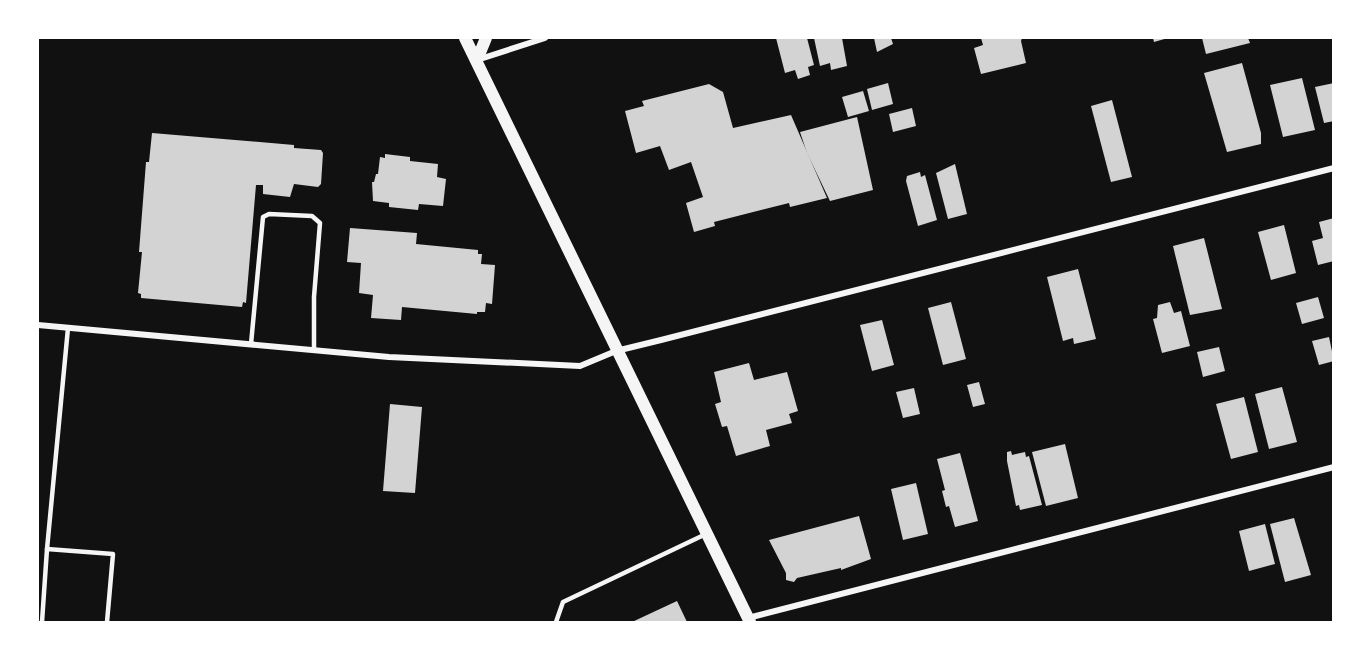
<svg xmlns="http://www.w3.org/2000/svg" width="1371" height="660" font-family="'Sofia Sans Condensed',sans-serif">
	<rect width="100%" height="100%" fill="#111"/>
	<g fill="#d3d3d3">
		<path d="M776 38H807L814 65 808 67 810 75 798 79 795 70 785 73Z"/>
		<path d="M814 38H842L847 66 831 70 830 63 820 66Z"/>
		<path d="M874 38H891L893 44 877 52Z"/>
		<path d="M981 38H1022L1021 41 1026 63 981 74 974 48 983 45Z"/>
		<path d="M1153 38H1168L1154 42Z"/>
		<path d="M1202 38H1248L1250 43 1206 54Z"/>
		<path d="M1242 63 1261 133V144L1227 152 1204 73Z"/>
		<path d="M1302 78 1315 130 1283 137 1270 85Z"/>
		<path d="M888 83 893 104 872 110 867 89Z"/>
		<path d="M1334 83V121L1324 123 1315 87Z"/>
		<path d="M709 84 723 92 733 128 791 115 827 198 790 207 789 203 714 222 715 226 694 232 686 203 703 197 691 162 669 170 660 146 636 153 625 111 644 106 642 101Z"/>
		<path d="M863 91 869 111 848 117 842 97Z"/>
		<path d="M1112 100 1132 177 1111 182 1091 106Z"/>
		<path d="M912 108 916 126 893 132 889 114Z"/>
		<path d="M857 117 873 190 830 201 807 153 800 132Z"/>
		<path d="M152 133 294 145V148L321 150 323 153 321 184 318 187 294 184 290 197 263 194V185H256L246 303 243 302 242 307 141 298V294L138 293 142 252H139L146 162H149Z"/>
		<path d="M385 154 410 157V161L438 164 437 177 446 179 443 206 419 204 418 210 389 207V203L373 201 372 182H374L376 174H378L380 157 385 158Z"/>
		<path d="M955 164 967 214 948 219 936 173Z"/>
		<path d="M920 172 921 177 925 175 937 220 918 226 906 181 907 176Z"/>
		<path d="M1334 218V261L1318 265 1312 241 1323 238 1319 222Z"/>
		<path d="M1284 225 1296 273 1271 280 1258 232Z"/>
		<path d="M350 228 417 233 416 244 478 250V254H482L481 264 495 265 492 304 486 303 485 312H477V314L402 307 401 320 371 318 373 295 359 293 361 263 347 262Z"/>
		<path d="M1204 238 1222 309 1190 315 1173 246Z"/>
		<path d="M1078 269 1096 339 1074 344 1073 338 1063 341 1047 277Z"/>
		<path d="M1318 297 1324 318 1302 324 1296 303Z"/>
		<path d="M951 302 966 359 943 365 928 308Z"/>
		<path d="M1170 302 1174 313 1181 311 1190 346 1162 353 1153 319 1157 318 1158 305Z"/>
		<path d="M882 320 894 365 872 371 860 325Z"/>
		<path d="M1329 337 1334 361 1319 365 1312 341Z"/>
		<path d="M1219 347 1225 371 1203 377 1197 352Z"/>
		<path d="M749 363 754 380 787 372 798 411 789 414 792 423 766 430 770 446 736 456 727 426 722 427 715 404 721 402 714 372Z"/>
		<path d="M979 382 985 404 973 407 967 385Z"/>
		<path d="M1282 387 1297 442 1269 449 1255 394Z"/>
		<path d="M914 388 920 414 903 418 896 392Z"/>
		<path d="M1244 397 1258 452 1231 459 1216 404Z"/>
		<path d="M390 404 422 407 415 493 383 491Z"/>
		<path d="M1065 444 1078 498 1046 506 1032 452Z"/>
		<path d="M1011 451 1012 455 1025 452 1026 457 1029 456 1042 505 1020 510 1019 505 1016 506 1007 461V452Z"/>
		<path d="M960 453 978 521 955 527 949 506 946 507 942 491 945 490 937 459Z"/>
		<path d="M916 483 928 534 903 540 891 489Z"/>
		<path d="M859 516 871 559 841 570V568L797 578 794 582 786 580V573L769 540Z"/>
		<path d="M1294 518 1311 575 1285 582 1270 524Z"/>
		<path d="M1265 524 1275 564 1249 571 1239 531Z"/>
		<path d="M677 601 687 622H632Z"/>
	</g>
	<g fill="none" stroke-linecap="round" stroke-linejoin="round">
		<g stroke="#f5f5f5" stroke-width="4.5">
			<path d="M251 344 263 217 269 214 312 216 320 223 314 297V350"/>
			<path d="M47 549 68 328"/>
			<path d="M42 622 47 549 113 554 107 622"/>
			<path d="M556 622 563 602 706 534"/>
		</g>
		<g stroke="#f5f5f5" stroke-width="6">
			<path d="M477 60 545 38"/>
			<path d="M38 325 389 357 580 366 616 351 661 340 1334 168"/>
			<path d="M748 618 1334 467"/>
		</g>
		<g stroke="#f5f5f5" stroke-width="12">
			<path d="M465 38 750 622"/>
			<path d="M477 60 486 38"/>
		</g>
	</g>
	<rect width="1371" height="660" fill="none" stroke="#ffffff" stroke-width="78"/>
</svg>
